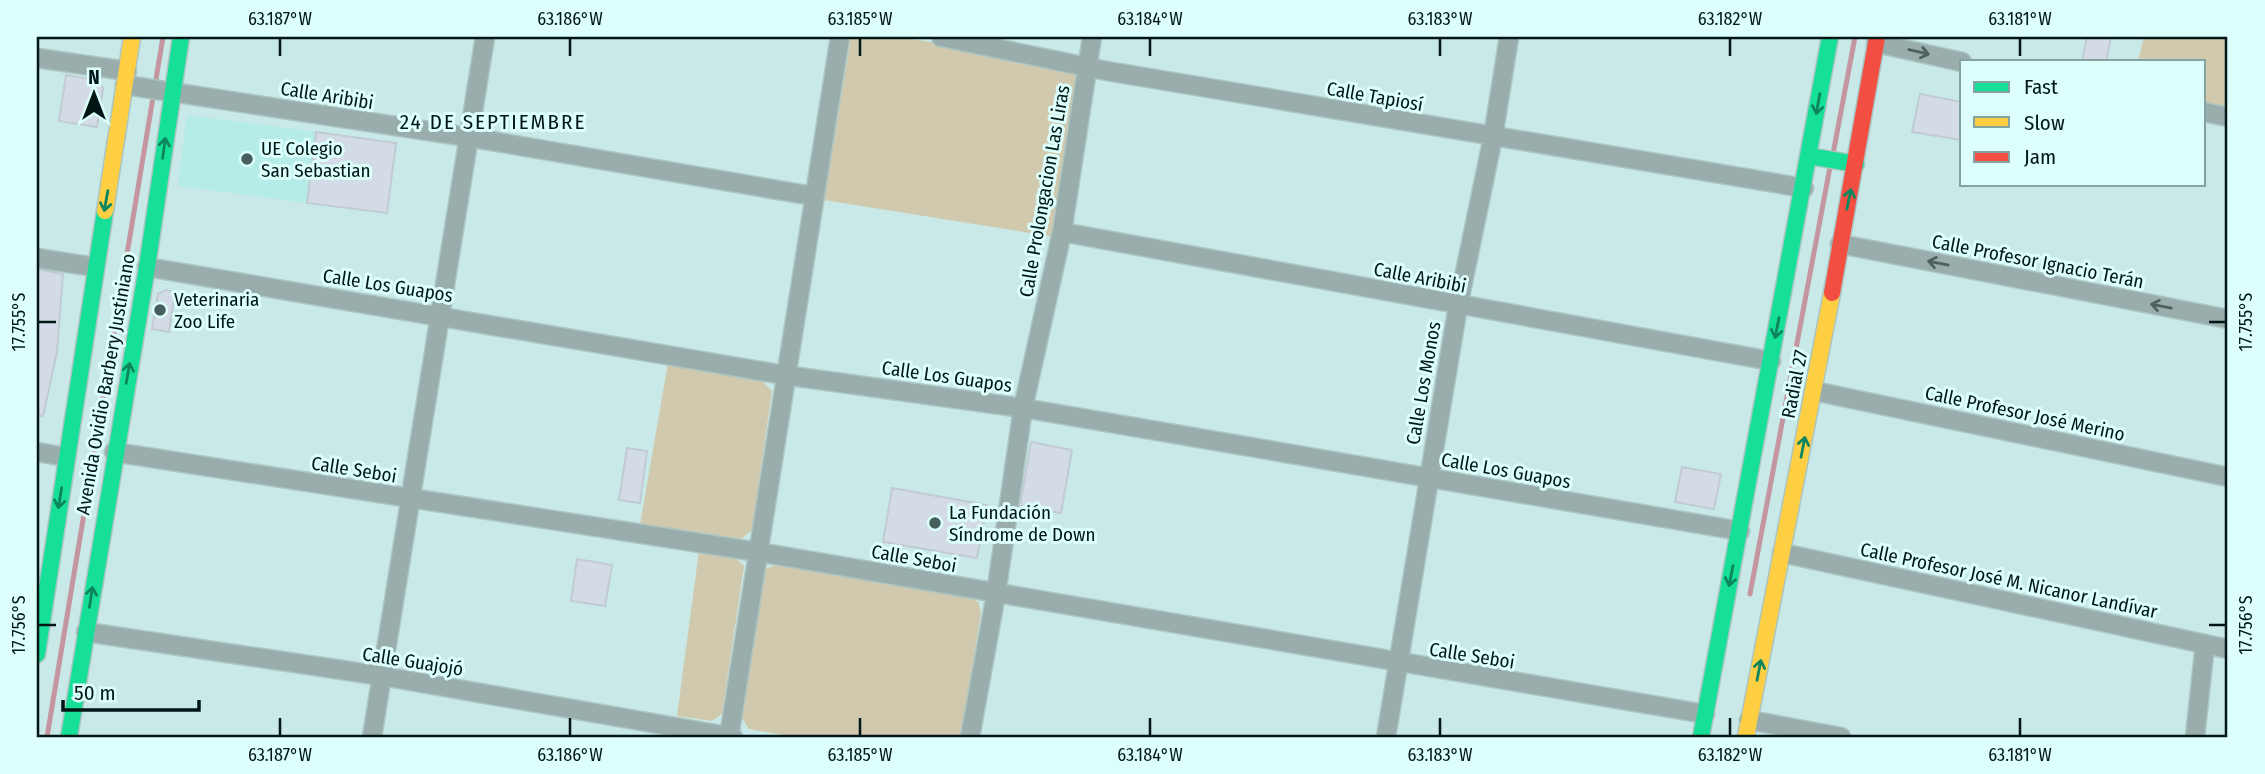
<svg xmlns="http://www.w3.org/2000/svg" width="2265" height="774" font-family="'Fira Sans Condensed',sans-serif">
	<rect width="100%" height="100%" fill="#c8e9e7"/>
	<path fill="#b6ece8" d="M187 115 316 132 307 203 178 186Z"/>
	<g fill="#d1c9ad">
		<path d="M851 37H899L1073 65 1079 73 1055 237 824 200Z"/>
		<path d="M2144 37H2228V108L2204 104V61H2138Z"/>
		<path d="M668 363 761 380 772 391 752 530 741 539 640 525Z"/>
		<path d="M699 551 734 556 744 566 722 714 712 721 677 716Z"/>
		<path d="M781 564 971 596 979 603 981 613 961 737H794L749 729 740 715 764 569Z"/>
	</g>
	<g fill="none" stroke-linecap="round" stroke-linejoin="round">
		<g stroke="#c4969f" stroke-width="5">
			<path d="M1833 154 1855 37"/>
			<path d="M1750 594 1830 167"/>
			<path d="M47 737 163 37"/>
		</g>
	</g>
	<g fill="#d3dbe7" stroke="#c0cbd2" stroke-width="2">
		<path d="M2087 37H2111L2106 61H2082Z"/>
		<path d="M66 75 96 80 103 88 97 127 59 121Z"/>
		<path d="M1920 94 1962 102V140L1912 132Z"/>
		<path d="M316 132 396 143 387 213 307 203Z"/>
		<path d="M37 269 63 274 57 352 43 416 37 415Z"/>
		<path d="M166 290 175 292 169 332 152 329 158 294Z"/>
		<path d="M1031 442 1072 450 1061 513 1020 506Z"/>
		<path d="M627 448 647 451 640 503 619 500Z"/>
		<path d="M1682 467 1721 474 1714 509 1675 502Z"/>
		<path d="M892 488 987 505 977 558 883 542Z"/>
		<path d="M577 559 612 565 605 606 571 601Z"/>
	</g>
	<g fill="none" stroke-linecap="round" stroke-linejoin="round">
		<g stroke="#abc5c3" stroke-width="21">
			<g id="street">
				<path d="M941 37 1107 71 1804 188"/>
				<path d="M1876 43 1962 62"/>
				<path d="M37 58 127 71"/>
				<path d="M125 85 468 137 813 196"/>
				<path d="M2204 112 2228 117"/>
				<path d="M1062 232 1771 361"/>
				<path d="M1840 244 2228 319"/>
				<path d="M37 258 95 267"/>
				<path d="M147 267 784 375 1023 408 1740 531"/>
				<path d="M1814 391 2228 477"/>
				<path d="M37 452 66 457"/>
				<path d="M114 452 758 552 1705 714"/>
				<path d="M1782 553 2228 649"/>
				<path d="M86 632 382 676 733 737"/>
				<path d="M1749 720 1841 737"/>
				<path d="M372 737 485 37"/>
				<path d="M729 737 840 37"/>
				<path d="M970 737 996 594 1023 408 1062 232 1092 37"/>
				<path d="M1386 737 1458 306 1493 137 1509 37"/>
				<path d="M2195 737 2205 644"/>
			</g>
		</g>
		<g stroke="#abc5c3" stroke-width="19">
			<g id="fast">
				<path d="M1809 156 1856 164"/>
				<path d="M37 654 105 211"/>
				<path d="M69 737 147 267 181 37"/>
				<path d="M1701 737 1830 37"/>
			</g>
		</g>
		<g stroke="#abc5c3" stroke-width="19">
			<g id="slow">
				<path d="M105 211 132 37"/>
				<path d="M1746 737 1832 293"/>
			</g>
		</g>
		<g stroke="#abc5c3" stroke-width="19">
			<path id="jam" d="M1832 293 1877 37"/>
		</g>
		<use href="#street" stroke="#99adac" stroke-width="18"/>
		<use href="#fast" stroke="#16e098" stroke-width="16"/>
		<use href="#slow" stroke="#ffcf43" stroke-width="16"/>
		<use href="#jam" stroke="#f24e42" stroke-width="16"/>
	</g>
	<defs><path id="oneway-shaft" d="M-6 0H5M1.5-3L5.5 0L1.5 3" fill="none" stroke-width="1.6" stroke-linecap="round" stroke-linejoin="round" transform="scale(1.75)"/></defs>
	<g stroke="#4d6260">
		<use href="#oneway-shaft" transform="translate(1919 52) rotate(13)"/>
		<use href="#oneway-shaft" transform="translate(1938 263) rotate(-169)"/>
		<use href="#oneway-shaft" transform="translate(2161 306) rotate(-169)"/>
	</g>
	<g stroke="#0d855d">
		<use href="#oneway-shaft" transform="translate(1818 104) rotate(100)"/>
		<use href="#oneway-shaft" transform="translate(164 148) rotate(-82)"/>
		<use href="#oneway-shaft" transform="translate(1849 199) rotate(-78)"/>
		<use href="#oneway-shaft" transform="translate(106 201) rotate(100)"/>
		<use href="#oneway-shaft" transform="translate(1777 328) rotate(101)"/>
		<use href="#oneway-shaft" transform="translate(128 373) rotate(-80)"/>
		<use href="#oneway-shaft" transform="translate(1803 447) rotate(-79)"/>
		<use href="#oneway-shaft" transform="translate(60 498) rotate(99)"/>
		<use href="#oneway-shaft" transform="translate(1731 576) rotate(101)"/>
		<use href="#oneway-shaft" transform="translate(91 597) rotate(-81)"/>
		<use href="#oneway-shaft" transform="translate(1759 670) rotate(-79)"/>
	</g>
	<path fill="none" stroke="#011615" stroke-width="2.5" d="M280 38V56M570 38V56M860 38V56M1150 38V56M1440 38V56M1730 38V56M2020 38V56M38 322H56M2209 322H2226M38 625H56M2209 625H2226M280 718V736M570 718V736M860 718V736M1150 718V736M1440 718V736M1730 718V736M2020 718V736"/>
	<g fill="#47605e" stroke="#dcfffc" stroke-width="2.5">
		<circle cx="247" cy="159" r="7"/>
		<circle cx="160" cy="310" r="7"/>
		<circle cx="935" cy="523" r="7"/>
	</g>
	<g text-anchor="middle" stroke-width="6" stroke-linejoin="round" paint-order="stroke">
		<g font-size="19" fill="#011615" stroke="#dcfffc">
			<text transform="translate(327 95) rotate(9)" y="7">Calle Aribibi</text>
			<text transform="translate(1375 96) rotate(10)" y="7">Calle Tapiosí</text>
			<text transform="translate(1044 191) rotate(-80)" y="7">Calle Prolongacion Las Liras</text>
			<text transform="translate(2038 261) rotate(11)" y="7">Calle Profesor Ignacio Terán</text>
			<text transform="translate(1420 277) rotate(11)" y="7">Calle Aribibi</text>
			<text transform="translate(388 285) rotate(9)" y="7">Calle Los Guapos</text>
			<text transform="translate(947 376) rotate(8)" y="7">Calle Los Guapos</text>
			<text transform="translate(1423 383) rotate(-80)" y="7">Calle Los Monos</text>
			<text transform="translate(105 384) rotate(-80)" y="7">Avenida Ovidio Barbery Justiniano</text>
			<text transform="translate(1794 384) rotate(-79)" y="7">Radial 27</text>
			<text transform="translate(2025 413) rotate(12)" y="7">Calle Profesor José Merino</text>
			<text transform="translate(354 469) rotate(9)" y="7">Calle Seboi</text>
			<text transform="translate(1506 470) rotate(10)" y="7">Calle Los Guapos</text>
			<text transform="translate(914 558) rotate(10)" y="7">Calle Seboi</text>
			<text transform="translate(2009 580) rotate(12)" y="7">Calle Profesor José M. Nicanor Landívar</text>
			<text transform="translate(1472 655) rotate(9)" y="7">Calle Seboi</text>
			<text transform="translate(413 661) rotate(9)" y="7">Calle Guajojó</text>
		</g>
		<g font-size="19" fill="#011615" stroke="#dcfffc" text-anchor="start">
			<text x="261" y="155">UE Colegio<tspan x="261" dy="22">San Sebastian</tspan></text>
			<text x="174" y="306">Veterinaria<tspan x="174" dy="22">Zoo Life</tspan></text>
			<text x="949" y="519">La Fundación<tspan x="949" dy="22">Síndrome de Down</tspan></text>
		</g>
		<g font-size="21" letter-spacing="2" fill="#011615" stroke="#dcfffc">
			<text x="493" y="129">24 DE SEPTIEMBRE</text>
		</g>
	</g>
	<rect width="2265" height="774" fill="none" stroke="#dcfffc" stroke-width="77"/>
	<rect x="1960" y="60" width="245" height="126" fill="#dcfffc" stroke="#84a2a0" stroke-width="2"/>
	<rect x="1974" y="82" width="35" height="10" fill="#16e098" stroke="#84a2a0" stroke-width="2"/>
	<text x="2024" y="94" font-size="21" fill="#011615">Fast</text>
	<rect x="1974" y="117" width="35" height="10" fill="#ffcf43" stroke="#84a2a0" stroke-width="2"/>
	<text x="2024" y="130" font-size="21" fill="#011615">Slow</text>
	<rect x="1974" y="152" width="35" height="10" fill="#f24e42" stroke="#84a2a0" stroke-width="2"/>
	<text x="2024" y="164" font-size="21" fill="#011615">Jam</text>
	<g transform="translate(94 94)" stroke="#dcfffc" stroke-width="5" paint-order="stroke">
	<path d="M0-5L12 26L0 18L-12 26Z" fill="#011615"/>
	<text y="-10" font-size="19" font-weight="bold" text-anchor="middle" fill="#011615">N</text>
	</g>
	<path d="M63 700v10h136v-10" fill="none" stroke="#011615" stroke-width="3.5"/>
	<text x="74" y="700" font-size="21" fill="#011615" stroke="#dcfffc" stroke-width="5" paint-order="stroke">50 m</text>
	<rect x="38" y="38" width="2188" height="698" fill="none" stroke="#011615" stroke-width="2.5"/>
	<g font-size="18" text-anchor="middle" fill="#011615">
		<text x="280" y="25">63.187°W</text>
		<text x="570" y="25">63.186°W</text>
		<text x="860" y="25">63.185°W</text>
		<text x="1150" y="25">63.184°W</text>
		<text x="1440" y="25">63.183°W</text>
		<text x="1730" y="25">63.182°W</text>
		<text x="2020" y="25">63.181°W</text>
		<text transform="translate(19 322) rotate(-90)" y="6">17.755°S</text>
		<text transform="translate(2246 322) rotate(-90)" y="6">17.755°S</text>
		<text transform="translate(19 625) rotate(-90)" y="6">17.756°S</text>
		<text transform="translate(2246 625) rotate(-90)" y="6">17.756°S</text>
		<text x="280" y="761">63.187°W</text>
		<text x="570" y="761">63.186°W</text>
		<text x="860" y="761">63.185°W</text>
		<text x="1150" y="761">63.184°W</text>
		<text x="1440" y="761">63.183°W</text>
		<text x="1730" y="761">63.182°W</text>
		<text x="2020" y="761">63.181°W</text>
	</g>
</svg>
